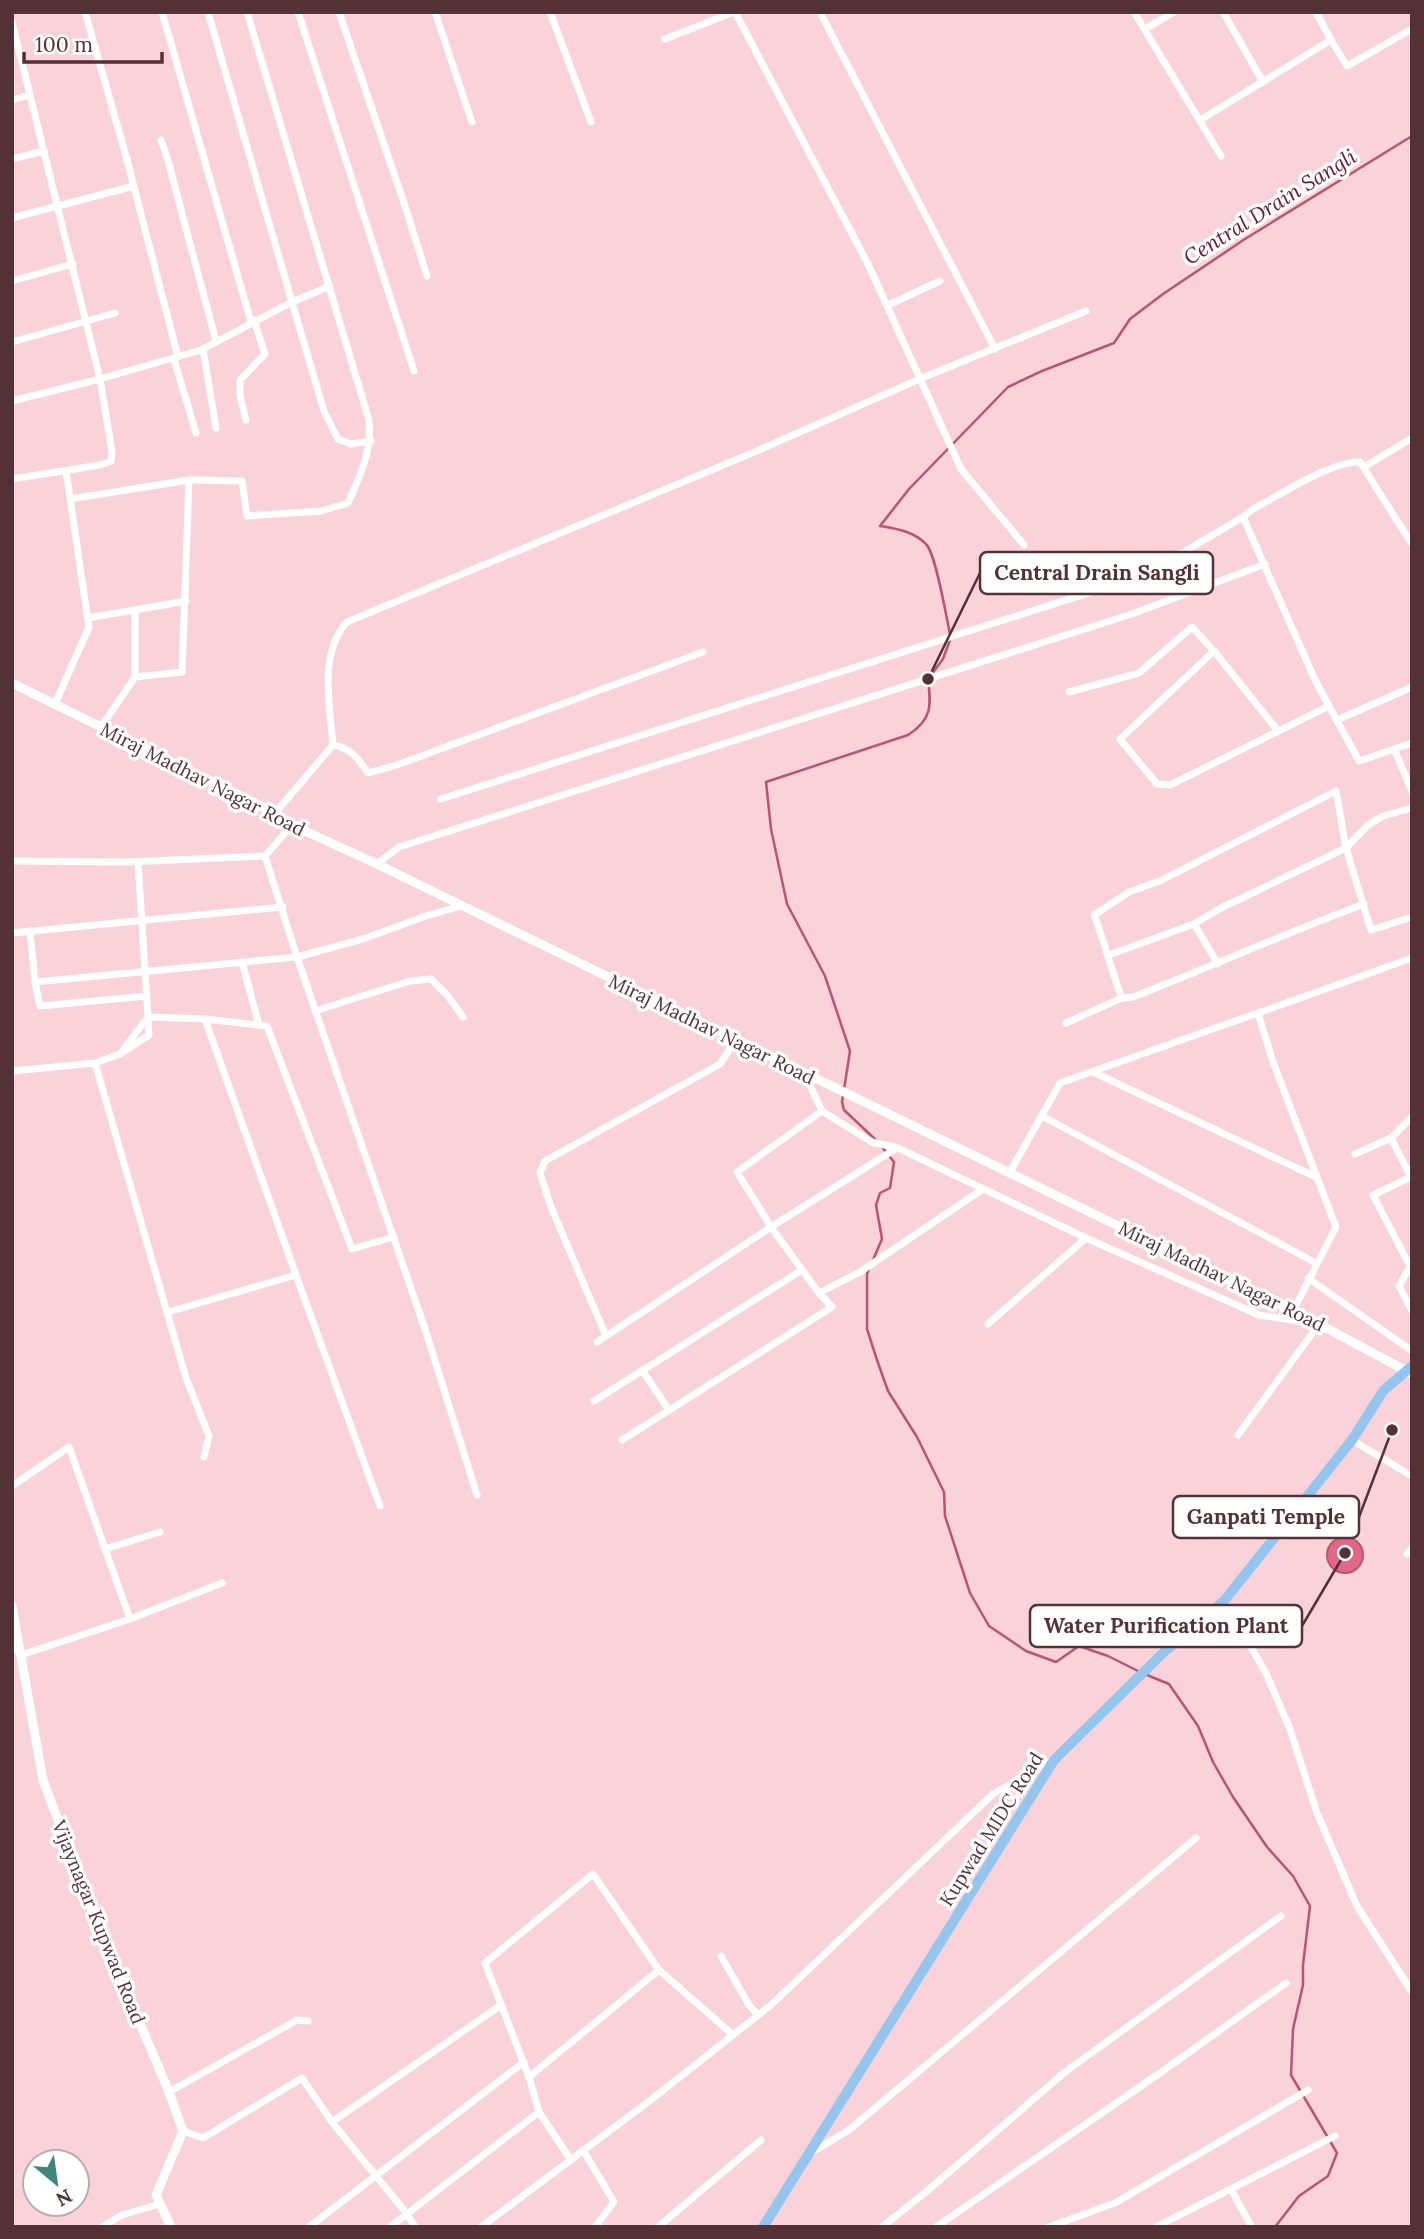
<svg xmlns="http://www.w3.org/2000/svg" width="1424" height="2239" font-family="Lora,serif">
	<rect width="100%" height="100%" fill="#f9d3d9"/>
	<circle fill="#e26685" stroke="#b7566e" stroke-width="2" cx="1345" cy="1555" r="18"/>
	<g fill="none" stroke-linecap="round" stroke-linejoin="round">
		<g stroke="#b7566e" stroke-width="2.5">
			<path d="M950 634C946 616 936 554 926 544 913 531 897 529 880 526L909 489 1008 387 1042 371 1114 343 1130 319 1163 294 1245 239 1412 136"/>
			<path d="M878 1142 844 1110 842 1102 850 1051 825 976 787 904 771 829 766 782 908 735C933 719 931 705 928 679L943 659 950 640"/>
			<path d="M873 1260 882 1239 876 1205 880 1193 890 1188 894 1162 882 1147"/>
			<path d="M869 1269 867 1274V1329L877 1360 888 1391 917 1437 944 1492 945 1516 970 1593 989 1626 1026 1651 1056 1662 1079 1646 1108 1656 1138 1671"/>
			<path d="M1147 1675 1169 1684 1198 1726 1213 1762 1233 1797 1267 1847 1293 1876 1310 1906 1303 1965V1985L1293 2029 1291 2075 1337 2153 1328 2176 1299 2196 1275 2227"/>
		</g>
		<g stroke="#fff" stroke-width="7">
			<path d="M85 12 126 156 178 357"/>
			<path d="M162 12 251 322"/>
			<path d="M298 12 414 371"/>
			<path d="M339 12 405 206 427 276"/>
			<path d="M435 12 472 122"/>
			<path d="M550 12 591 122"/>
			<path d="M735 12 868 264 961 469 1024 545"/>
			<path d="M820 12 995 349"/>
			<path d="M1134 12 1221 156"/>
			<path d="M1223 12 1263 82"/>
			<path d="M1316 12 1331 40"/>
			<path d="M12 22 100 379 112 451 111 461 100 465 12 479"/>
			<path d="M1145 29 1174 12"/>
			<path d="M665 39 734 12"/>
			<path d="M12 100 30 95"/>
			<path d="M1200 120 1331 40 1347 66 1412 29"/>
			<path d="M161 140 167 157 216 341"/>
			<path d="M12 159 44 151"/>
			<path d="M12 218 134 186"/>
			<path d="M12 281 73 264"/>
			<path d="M330 286 292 302 324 411 338 439 351 444 371 441"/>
			<path d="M888 305 940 281"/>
			<path d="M12 342 115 313"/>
			<path d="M203 349 216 428"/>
			<path d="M174 359 196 433"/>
			<path d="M12 401 100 379 201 350 292 302 208 12"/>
			<path d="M246 420 240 396V380L265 354 254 320"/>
			<path d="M1364 467 1412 438"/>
			<path d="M189 480 242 481 247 516 321 511 348 503C361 473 372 452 369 420L247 12"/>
			<path d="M70 499 189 480 182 672 135 677 101 727"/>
			<path d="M1243 517 1253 509C1280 495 1331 461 1360 462L1412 544"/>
			<path d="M88 618 186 601"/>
			<path d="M135 677V611"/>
			<path d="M1069 692 1139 673 1192 627 1214 651"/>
			<path d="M55 704 89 627 66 471"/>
			<path d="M1337 720 1412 687"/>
			<path d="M1278 731 1214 651 1120 739 1157 784 1170 785 1329 706"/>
			<path d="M333 745C351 748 358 758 368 773L397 765 703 652"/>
			<path d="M1394 749 1412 791"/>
			<path d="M441 799 1107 587 1184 552 1243 517 1316 682 1359 761 1412 743"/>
			<path d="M275 813 333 745C330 706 318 654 347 622L757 451 922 378 1086 311"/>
			<path d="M292 825 265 856 297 957 363 939 426 916 461 906"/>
			<path d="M12 861 126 862 265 856"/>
			<path d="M138 862 148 1017 205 1019 296 1275 168 1312"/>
			<path d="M377 864 399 847 1132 614 1265 564"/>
			<path d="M1194 924 1218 964"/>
			<path d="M30 931 35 982 297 957 425 1329 477 1495"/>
			<path d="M12 933 283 907"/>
			<path d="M1109 955 1194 924 1221 908 1346 848 1368 825 1383 816 1412 808"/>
			<path d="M242 962 259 1025"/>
			<path d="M35 982 40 1006 147 996"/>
			<path d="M1122 998C1111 970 1105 943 1094 915L1129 892 1160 881 1336 791 1346 848 1371 930 1412 917"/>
			<path d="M315 1011 410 981 431 979 448 996 463 1017"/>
			<path d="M1258 1013 1412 958"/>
			<path d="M205 1019 267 1026 352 1249 394 1237"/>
			<path d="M1066 1023 1122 998 1133 997C1210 967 1286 933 1364 904"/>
			<path d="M95 1063 186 1378 209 1436 204 1457"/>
			<path d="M12 1071 95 1063 120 1054 149 1035 148 1017 120 1054"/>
			<path d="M1093 1072 1316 1177"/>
			<path d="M805 1075 822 1111 872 1142 898 1148 1086 1238 1259 1315 1319 1324 1238 1435"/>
			<path d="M1042 1116 1316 1263"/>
			<path d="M1391 1138 1412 1179"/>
			<path d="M1355 1154 1391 1138 1412 1117"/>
			<path d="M1010 1172 1060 1083 1258 1013 1273 1062 1336 1227 1293 1311"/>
			<path d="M1412 1263 1399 1286 1412 1311"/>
			<path d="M1410 1266 1373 1195 1411 1177"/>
			<path d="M296 1275 380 1506"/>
			<path d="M1308 1278 1412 1351"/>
			<path d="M819 1293 771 1227 737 1172 822 1111"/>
			<path d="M988 1324 1086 1238"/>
			<path d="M606 1336 551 1207 540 1173 545 1161 720 1064 735 1041"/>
			<path d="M597 1342 771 1227 897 1148"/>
			<path d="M642 1370 669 1410"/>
			<path d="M594 1401 802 1270"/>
			<path d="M622 1440 832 1307 819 1293 860 1272 983 1189"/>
			<path d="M1352 1440 1412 1476"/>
			<path d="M12 1486 69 1447 130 1619 21 1655 12 1645"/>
			<path d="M105 1549 160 1532"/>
			<path d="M1407 1554 1412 1548"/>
			<path d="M1224 1601 1266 1673 1290 1729 1317 1813 1357 1906 1412 1992"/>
			<path d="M130 1619 222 1583"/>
			<path d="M721 1956 749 2005 758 2015"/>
			<path d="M529 2077 485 1963 593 1874 659 1970"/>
			<path d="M169 2092 297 2020 308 2021"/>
			<path d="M539 2112 529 2077 659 1970 733 2035"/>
			<path d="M332 2122 501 2005"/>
			<path d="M183 2131 203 2138 302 2078 332 2122 407 2214 415 2227"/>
			<path d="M583 2150 614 2202 595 2227"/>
			<path d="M812 2152 849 2130 1196 1838"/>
			<path d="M1231 2189 1251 2226"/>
			<path d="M102 2227 122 2215 160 2204"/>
			<path d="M309 2227 524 2062"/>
			<path d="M390 2227 539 2112 571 2160"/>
			<path d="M481 2227 652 2099 771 2005 993 1794 1051 1761"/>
			<path d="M658 2227 761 2140"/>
			<path d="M882 2227 926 2192 1065 2072 1281 1916"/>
			<path d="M936 2227 1160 2073 1286 1983"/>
			<path d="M1049 2227 1115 2203 1308 2090"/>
			<path d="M1156 2227 1335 2136"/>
		</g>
		<g stroke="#fff" stroke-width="9">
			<path d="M12 683 275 813 292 825 377 864 1319 1324 1412 1374"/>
			<path d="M12 1606 43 1780 87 1898 169 2092 183 2131 156 2195 171 2227"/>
		</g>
		<path stroke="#93c5ee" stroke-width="10" d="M763 2227 1054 1760 1164 1652 1224 1601 1352 1440 1383 1391 1412 1366"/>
	</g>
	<g text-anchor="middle" stroke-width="7" stroke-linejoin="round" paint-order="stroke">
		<g font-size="19" fill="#543037" stroke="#fff">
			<text transform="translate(203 779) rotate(27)" y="7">Miraj Madhav Nagar Road</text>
			<text transform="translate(712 1029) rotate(26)" y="7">Miraj Madhav Nagar Road</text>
			<text transform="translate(1222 1276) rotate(26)" y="7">Miraj Madhav Nagar Road</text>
			<text transform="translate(991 1829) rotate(-58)" y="7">Kupwad MIDC Road</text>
			<text transform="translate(99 1922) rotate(68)" y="7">Vijaynagar Kupwad Road</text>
		</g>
		<g font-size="21" font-style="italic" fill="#671831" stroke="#fff">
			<text transform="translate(1270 207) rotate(-32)" y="7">Central Drain Sangli</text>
		</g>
	</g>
	<path fill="none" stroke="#543037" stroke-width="2.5" d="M928 679L980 573M1392 1430L1359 1517M1345 1553L1302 1626"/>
	<g fill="#543037" stroke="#fff" stroke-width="2.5">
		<circle cx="928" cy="679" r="7"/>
		<circle cx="1392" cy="1430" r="7"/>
		<circle cx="1345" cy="1553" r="7"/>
	</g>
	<g fill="#fff" stroke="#543037" stroke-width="2.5">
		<rect x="980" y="552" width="233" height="42" rx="7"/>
		<rect x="1173" y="1496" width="186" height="42" rx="7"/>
		<rect x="1030" y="1605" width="272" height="42" rx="7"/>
	</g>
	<g font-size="21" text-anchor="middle" font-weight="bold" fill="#543037">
		<text x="1097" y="580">Central Drain Sangli</text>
		<text x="1266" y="1524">Ganpati Temple</text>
		<text x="1166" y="1633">Water Purification Plant</text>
	</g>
	<rect width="1424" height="2239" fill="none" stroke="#543037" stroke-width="28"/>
	<g transform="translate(56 2183) rotate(151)"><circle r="33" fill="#ffffff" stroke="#bbacaf" stroke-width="2"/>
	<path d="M0-5L12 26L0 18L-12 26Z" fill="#3f857e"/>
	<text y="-10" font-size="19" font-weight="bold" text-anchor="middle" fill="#543037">N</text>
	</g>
	<path d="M24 52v10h138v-10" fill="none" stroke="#543037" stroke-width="3.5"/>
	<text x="35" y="52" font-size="21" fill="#543037" stroke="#ffffff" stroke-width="5" paint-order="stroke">100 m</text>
</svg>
